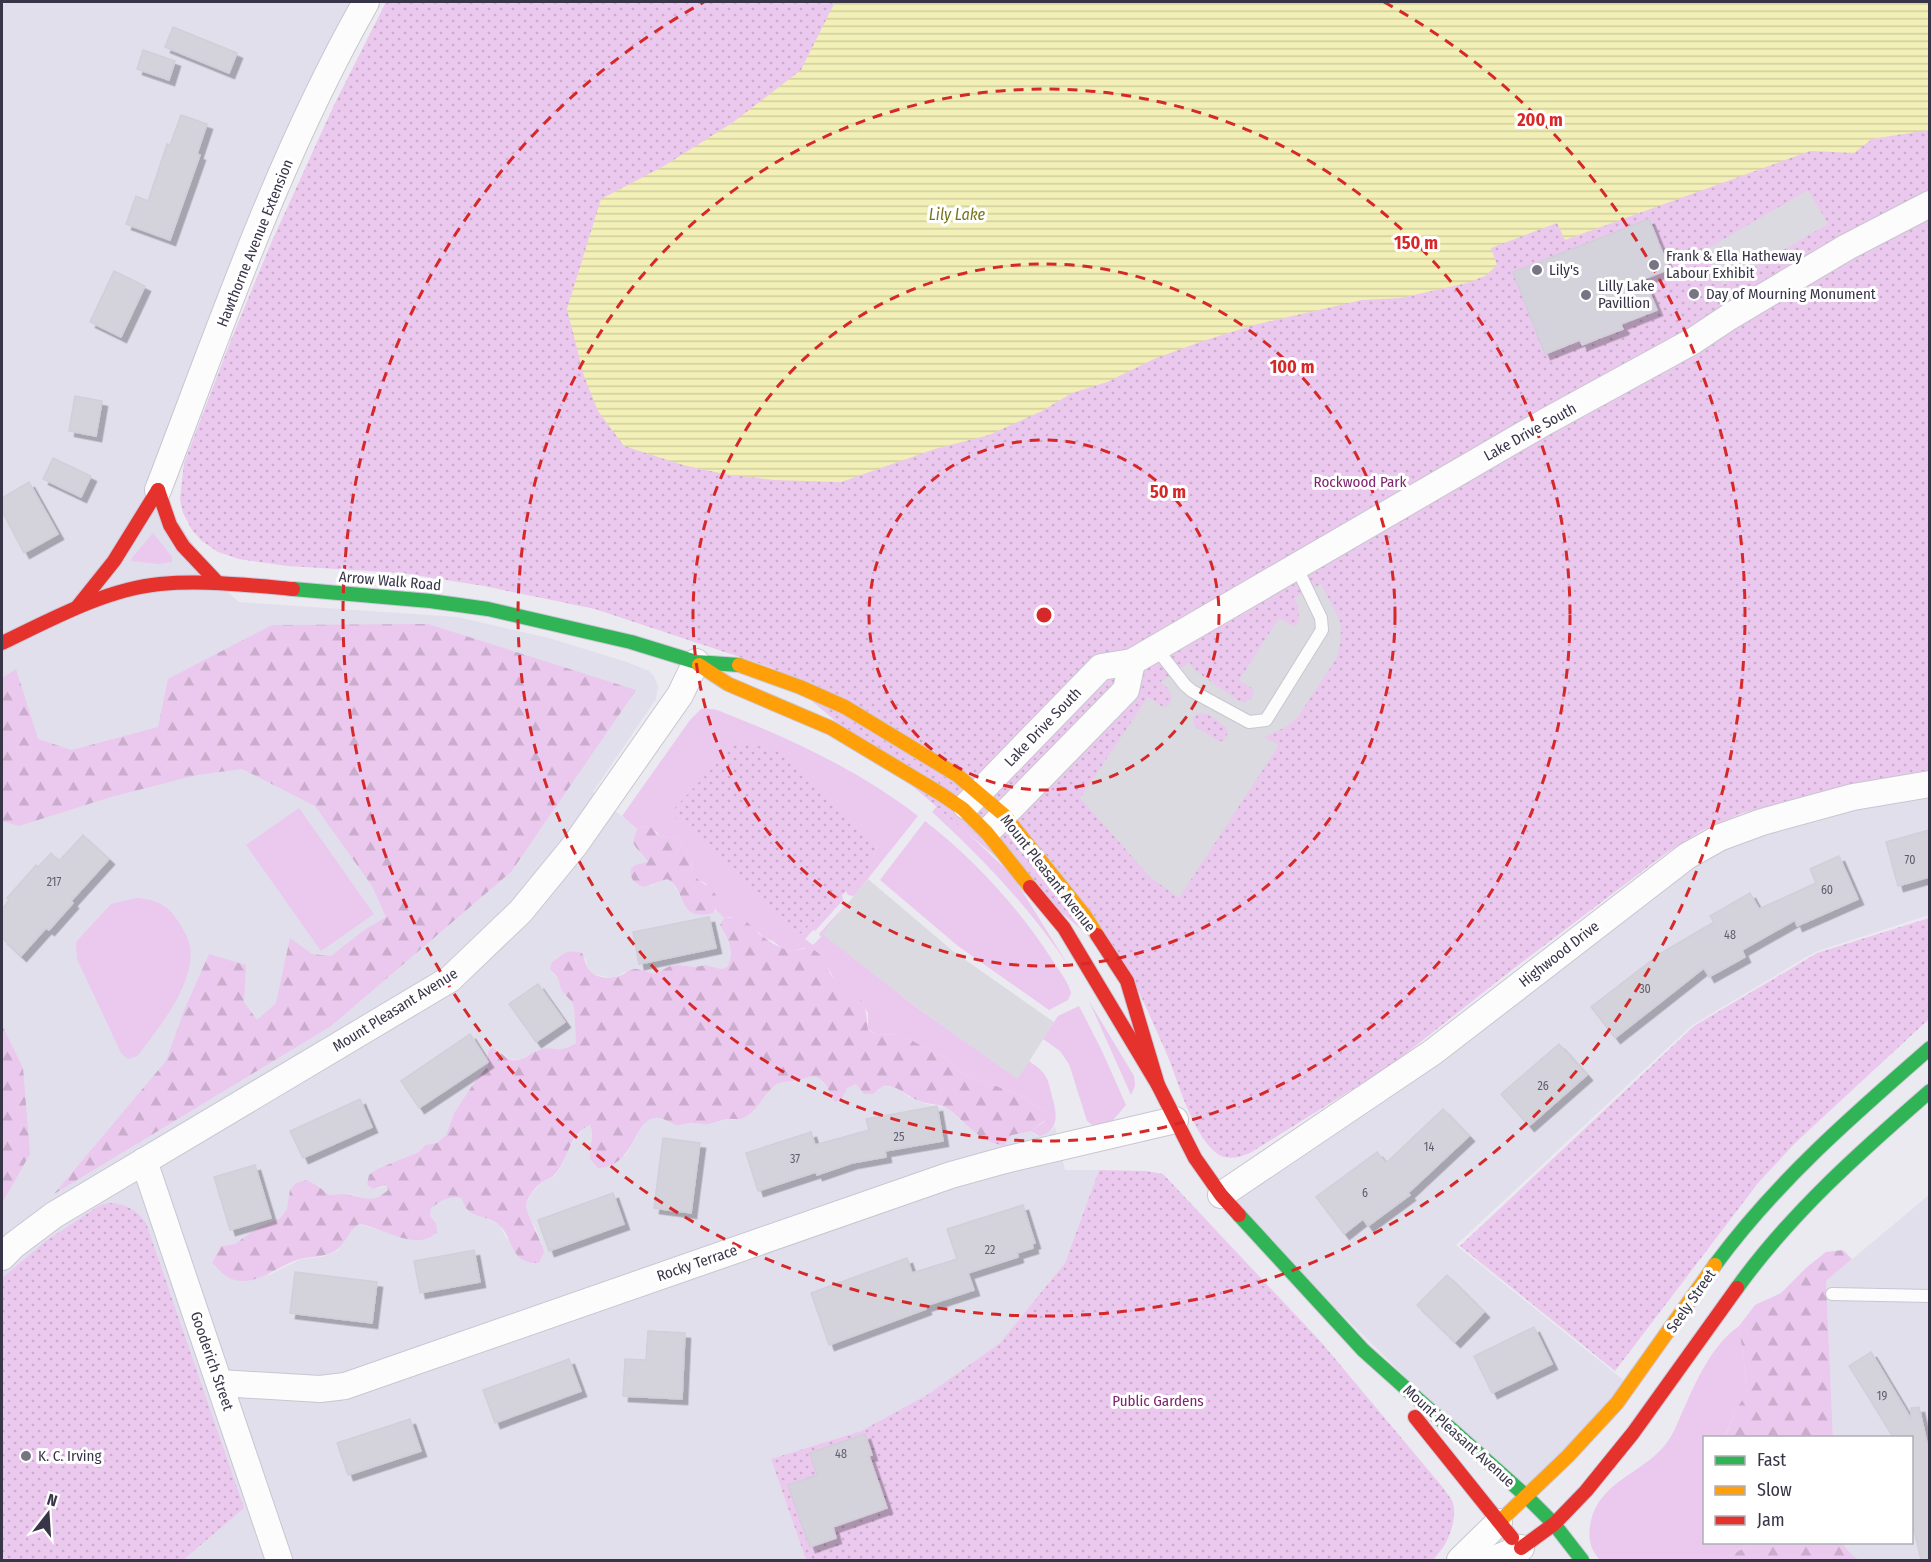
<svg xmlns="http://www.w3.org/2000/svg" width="1931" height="1562" font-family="'Fira Sans Condensed',sans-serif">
	<defs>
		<pattern id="forest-firs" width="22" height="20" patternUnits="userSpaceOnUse" patternTransform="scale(1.5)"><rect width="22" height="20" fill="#ebc8ed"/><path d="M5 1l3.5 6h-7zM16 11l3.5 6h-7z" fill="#caaccd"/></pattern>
		<pattern id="park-dots" width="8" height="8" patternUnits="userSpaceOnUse" patternTransform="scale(1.5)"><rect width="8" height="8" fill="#ebc8ed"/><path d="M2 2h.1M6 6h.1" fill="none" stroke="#caaccd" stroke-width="1.8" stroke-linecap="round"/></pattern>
		<pattern id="water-rules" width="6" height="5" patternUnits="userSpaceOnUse" patternTransform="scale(1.5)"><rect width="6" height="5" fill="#f2f0b7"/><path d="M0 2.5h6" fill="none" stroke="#d0ce9f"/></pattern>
		<filter id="shadow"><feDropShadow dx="5.5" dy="5.5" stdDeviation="0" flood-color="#0004"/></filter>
	</defs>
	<rect width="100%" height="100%" fill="#ebeaf0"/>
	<g fill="#e2dfed">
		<path d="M2 2H366L158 490 217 582 239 602 457 617 549 638 627 662 649 671 654 676 658 686 656 699 593 792 637 829 635 835 636 848 646 858 648 862 650 886 666 879 672 881 687 909 713 913 716 910 724 918 720 925 732 950 731 960 727 967 721 969 707 965 695 967 678 965 670 966 655 974 639 969 630 970 613 978 592 974 587 968 586 959 563 954 552 962 553 974 558 978 561 990 571 1001 574 1007 576 1043 559 1051 548 1049 537 1050 521 1060 510 1059 497 1049 488 1056V1066L478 1077 454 1113 446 1135 437 1143 425 1145 419 1152 377 1169 367 1185 373 1189 387 1186 389 1190 381 1196 368 1199 349 1194 329 1195 318 1185 287 1209 280 1218 257 1228 235 1244 221 1246 269 1275 301 1259 322 1257 338 1250 352 1228 359 1224 404 1237 436 1223 430 1216 431 1207 442 1200 454 1196 461 1198 468 1210 500 1225 506 1238 542 1244 536 1229 526 1212V1203L531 1194 543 1181 555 1176 563 1163 567 1150 584 1128 590 1125 592 1131 590 1142 625 1156 640 1130 646 1121 652 1118H663L678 1126 684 1123 711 1124 728 1119 736 1120 745 1117 754 1111 770 1089 780 1082H794L808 1076H815L821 1079 831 1092 832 1098 842 1099 847 1087 856 1084 878 1091 883 1086 895 1087 909 1097 926 1104 947 1108 961 1121 989 1140 1007 1141 1012 1135 1022 1132 1031 1131 1037 1136 1052 1130 1055 1126 1065 1170H1099L1065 1263 1000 1343 927 1395 861 1431 771 1459 806 1560H2Z"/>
		<path d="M1929 784V915L1815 952 1691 1026 1456 1245 1631 1386 1526 1496 1221 1195 1687 856Z"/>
		<path d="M1929 1195V1560H1860L1853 1556 1842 1543 1912 1542V1438L1833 1437 1826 1281Z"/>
	</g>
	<g fill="#ebc8ed">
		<path d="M153 533 172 557V562L158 564 131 561 132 558Z"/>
		<path d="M705 708 717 710C789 738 857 769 918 816L854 896 848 895 846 891 868 871 878 844 800 934 842 895 843 900 815 931 813 930 805 939 813 945 821 937 819 934 848 902 823 934 916 1007 1017 1078 1029 1061C1034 1065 1040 1068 1044 1074 1049 1080 1050 1089 1052 1097 1057 1113 1060 1131 1039 1136L1031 1131 1044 1122 1048 1115 1020 1095 961 1073 950 1061 911 1040 900 1035 876 1034 868 1029V1013L856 994 835 980 828 968 804 948 796 950H784L773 941 764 938 759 933 731 917 724 918 716 910 717 901 705 883 696 879 692 874 691 858 678 839 659 836 657 832 646 826 637 829 622 816 690 720 701 709Z"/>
		<path d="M938 805 1012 875 1070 968C1030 908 985 861 932 812Z"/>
		<path d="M299 808 374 914 321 951 246 845Z"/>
		<path d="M925 821C975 860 1019 908 1053 961 1059 971 1068 981 1071 993L1068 1000 1049 1010 958 946 880 880Z"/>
		<path d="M136 898C155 899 167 904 178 921 183 929 188 937 190 946 196 982 160 1026 140 1053L137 1056 128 1059 121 1053 77 959 76 942 111 904Z"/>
		<path d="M1089 1001 1134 1076 1135 1086 1131 1095Z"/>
		<path d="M1079 1006 1102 1051 1126 1105 1109 1125 1094 1126 1087 1121 1069 1064 1060 1051 1043 1039 1058 1016Z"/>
		<path d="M1739 1326 1748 1392 1736 1409 1725 1437 1704 1438V1542L1755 1543 1720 1560H1600C1597 1556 1592 1550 1591 1545 1587 1533 1591 1515 1597 1505 1613 1478 1646 1469 1665 1445 1675 1433 1679 1418 1686 1404 1698 1377 1714 1343 1739 1326Z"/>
	</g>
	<g fill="url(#forest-firs)">
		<path d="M428 624 636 690 511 872 331 1026 54 1194 166 1061 185 1008 209 954 246 965 244 1002 257 1020 276 1003 290 938 312 954 331 956 364 930 386 917 372 886 315 806 242 769 197 775 111 797 19 826 2 821V678L16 669 38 739 72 750 158 727 168 679 272 625Z"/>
		<path d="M646 826 652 828 659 836 678 839 691 858 692 874C701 885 729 893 713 913 676 923 687 888 667 879L644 887C635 884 629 879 631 869L635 865 648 862C644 854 636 850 633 842L637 829Z"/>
		<path d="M724 918C751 916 745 924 763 937 767 940 777 946 782 948 792 954 804 946 814 950 824 955 826 968 832 976 836 981 842 984 847 987 868 1000 865 1009 868 1030L876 1034 900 1035 911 1040 950 1061 961 1073 1020 1095 1048 1115V1118L1031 1131 1012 1135 1004 1145C981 1144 965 1121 948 1109 940 1103 927 1105 917 1100 905 1095 896 1084 883 1086L873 1094H864L856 1084 847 1088 842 1099 835 1102C829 1095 829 1085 820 1079 813 1073 806 1078 799 1080 791 1083 784 1080 777 1084 764 1092 759 1110 745 1117 739 1121 733 1118 727 1119 721 1120 715 1123 709 1124 698 1125 689 1120 678 1126 672 1124 666 1119 660 1118 633 1113 638 1166 598 1168L590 1159 592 1131 590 1125C569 1134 569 1157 556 1173 553 1177 550 1178 545 1180 537 1185 527 1196 526 1205 525 1212 542 1241 544 1252L539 1263C508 1264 515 1238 498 1224 489 1217 475 1217 468 1210 465 1208 463 1201 461 1198 449 1195 440 1201 431 1208L430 1216 436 1223 437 1232C416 1253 383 1227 359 1224 348 1230 346 1244 335 1251 323 1258 312 1256 300 1259 278 1265 250 1292 226 1276 221 1273 217 1267 212 1263L221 1246 235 1244 257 1228 280 1218 287 1209 290 1190 296 1183 306 1180 318 1186 329 1195C335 1195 343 1193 350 1195 366 1198 374 1203 388 1190L387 1186H382L373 1189 367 1185 369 1175 377 1169 419 1152 425 1145 437 1143 446 1135 454 1113 478 1077 488 1066V1051L492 1048C500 1050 504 1058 512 1060 524 1062 529 1053 539 1050 555 1045 557 1055 576 1043L574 1007 571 1001 561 990 558 978 550 969 552 962C564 954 566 949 582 953 585 959 585 966 590 971 597 979 613 979 622 975 625 974 628 970 631 970 638 967 647 972 655 974L670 966 678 965 695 967 706 965 721 969 727 967C736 951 728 940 720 925Z"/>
		<path d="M2 1025 23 1068 30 1154 2 1203Z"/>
		<path d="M1843 1250 1852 1259 1826 1281 1833 1437 1725 1438 1736 1409 1748 1392 1739 1326 1755 1305 1781 1293 1807 1267 1826 1252Z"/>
		<path d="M1755 1543H1842L1853 1556 1860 1560H1720Z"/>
	</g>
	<g fill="url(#park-dots)">
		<path d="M386 2H1929V770L1846 788 1743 813 1701 831 1665 854 1513 969 1390 1066 1250 1153C1238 1158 1225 1161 1215 1152 1192 1132 1179 1084 1168 1057 1155 1027 1142 997 1127 968L773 668 595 609 484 586 402 573 288 566 239 559 218 552 202 541 192 530 183 513 180 499 184 463 231 340 272 241 334 105Z"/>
		<path d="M737 742 783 751 878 844 868 871 800 934 670 813Z"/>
		<path d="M1929 918V1019L1795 1143 1758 1183 1615 1371 1460 1246 1694 1026 1817 953Z"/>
		<path d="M1099 1170 1146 1171 1163 1174 1321 1342 1445 1490C1447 1494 1452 1499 1453 1503 1458 1521 1446 1549 1432 1560H806L771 1459 861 1431 927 1395 1000 1343 1065 1263Z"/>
		<path d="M109 1203C125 1203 137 1210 146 1223L244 1508 183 1560H2V1278L46 1241 100 1205Z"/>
	</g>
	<g fill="#dbdae0" fill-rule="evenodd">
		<path d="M1808 190 1828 224 1723 285 1703 251Z"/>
		<path d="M1321 584 1339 619 1341 627 1340 646 1336 659 1297 718 1288 726 1264 737 1279 745 1179 898 1151 878 1080 798 1148 697 1163 707 1170 705 1172 695 1165 685 1160 682 1190 662 1193 669 1200 674 1239 701 1245 702 1250 699 1254 693 1253 689 1239 680 1279 618 1294 626 1299 620 1298 604 1293 598ZM1203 713 1209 714 1226 728 1228 733 1223 741H1219L1194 726 1193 718 1197 714Z"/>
		<path d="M868 879 954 952 1054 1022 1018 1079 916 1007 822 934Z"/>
	</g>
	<path fill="url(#water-rules)" d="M835 2H1929V130L1872 139 1854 153 1810 151 1565 240 1557 223 1491 248 1497 265 1485 276 1467 283 1401 298 1362 300 1254 325 1203 341 1154 359 1107 382 1072 393 1042 411 989 435 935 449 841 482 774 480 724 474 683 465 624 446 598 411 584 376 567 309 601 199 664 166 732 123 801 70Z"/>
	<g fill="#d4d2da" stroke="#d1cfd9" stroke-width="1.5" filter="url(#shadow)">
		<path d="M173 27 237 53 229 73 165 47Z"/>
		<path d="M143 50 175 61 169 80 137 69Z"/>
		<path d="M181 115 207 124 197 154 200 155 170 240 126 224 136 196 148 201 167 144 170 145Z"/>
		<path d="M1649 219 1669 269 1644 279 1657 310 1621 324 1623 329 1602 337 1582 345 1580 340 1545 354 1513 272Z"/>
		<path d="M114 271 145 286 121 337 90 322Z"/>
		<path d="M75 396 102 401 96 436 69 431Z"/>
		<path d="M53 458 91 476 81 497 43 479Z"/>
		<path d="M29 482 58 534 24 553 2 511V498Z"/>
		<path d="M1929 830V877L1898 886 1886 842Z"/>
		<path d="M83 835 109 859 71 901 73 903 49 930 46 928 21 956 2 938V909L9 900 7 898 36 865 38 867 51 853 59 861Z"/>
		<path d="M1839 856 1858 899 1797 926 1795 920 1742 950 1745 957 1709 977 1704 968 1615 1038 1591 1007 1661 953 1714 922 1710 916 1750 893 1759 909 1816 883 1810 869Z"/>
		<path d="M709 917 716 948 639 964 633 932Z"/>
		<path d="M538 984 565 1022 536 1042 509 1004Z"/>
		<path d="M470 1034 488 1062 419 1108 401 1081Z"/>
		<path d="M1559 1044 1587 1075 1529 1126 1501 1094Z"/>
		<path d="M360 1099 372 1127 303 1158 290 1131Z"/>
		<path d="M937 1106 943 1141 885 1151 886 1157 852 1163 817 1175 816 1172 758 1191 746 1153 811 1132 815 1145 869 1130 866 1119Z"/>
		<path d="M1443 1109 1469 1136 1408 1193 1410 1195 1368 1226 1363 1219 1344 1234 1316 1197 1377 1152 1386 1163Z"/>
		<path d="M663 1138 700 1143 691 1213 654 1208Z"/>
		<path d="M255 1165 271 1218 230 1230 214 1177Z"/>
		<path d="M613 1193 624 1224 549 1251 538 1220Z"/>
		<path d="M1023 1205 1035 1243 1032 1244 1033 1248 1017 1253 1018 1257 968 1273 974 1290 925 1306 926 1309 829 1345 811 1293 907 1258 912 1273 957 1259 947 1229Z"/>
		<path d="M474 1250 480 1282 420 1293 414 1261Z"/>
		<path d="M295 1272 377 1282 372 1323 290 1313Z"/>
		<path d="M1447 1275 1484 1312 1455 1342 1417 1305Z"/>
		<path d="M1534 1327 1552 1364 1492 1393 1474 1356Z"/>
		<path d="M648 1331 685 1333 682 1399 623 1396 625 1359 646 1360Z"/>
		<path d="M1871 1352 1911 1419V1408L1919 1407 1929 1452V1560H1921L1911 1517V1437H1893L1849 1366Z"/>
		<path d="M569 1359 581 1391 495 1423 483 1390Z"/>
		<path d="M410 1419 421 1451 348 1475 337 1443Z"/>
		<path d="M865 1434 872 1455 869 1456 887 1508 833 1527 836 1538 810 1547 788 1485 817 1475 810 1453Z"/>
	</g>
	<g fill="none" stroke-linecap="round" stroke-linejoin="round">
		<g stroke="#c8c6d0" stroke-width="14">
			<g id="lane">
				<path d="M1156 648 1185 685 1192 691 1249 722 1266 720 1322 630 1321 618 1296 566"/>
				<path d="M1832 1294 1930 1296"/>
			</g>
		</g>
		<g stroke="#c8c6d0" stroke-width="28">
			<g id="street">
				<path d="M158 490C221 326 279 155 366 2"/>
				<path d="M1132 662 1545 422 1693 341 1729 317 1847 247 1930 204"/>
				<path d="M966 806 1101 667 1132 662 1126 690 991 828"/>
				<path d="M144 1161 279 1560"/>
				<path d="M1221 1195 1433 1052 1687 856 1721 837 1762 822 1853 797 1930 784"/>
				<path d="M2 1257 14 1245 54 1215 450 979 521 911 575 845 680 695 696 662"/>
				<path d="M220 1383 320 1389 345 1386 951 1175 1005 1160 1175 1120"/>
				<path d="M1460 1560 1499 1522"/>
				<path d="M1492 1560 1521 1548"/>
			</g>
		</g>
		<g stroke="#cdc9d9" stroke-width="16">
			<g id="fast">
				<path d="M293 589 430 601 488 609 631 642 696 662 739 665"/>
				<path d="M1239 1215 1363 1350 1526 1496 1554 1524 1582 1560"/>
				<path d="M1715 1265C1776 1182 1853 1115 1930 1048"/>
				<path d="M1737 1288C1791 1213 1861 1151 1930 1091"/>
			</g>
		</g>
		<g stroke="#cdc9d9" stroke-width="16">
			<g id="slow">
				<path d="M699 665 728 684 831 728 941 794 963 809 987 833 1030 887"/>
				<path d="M739 665 800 687 845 707 957 775 1004 815 1085 916 1097 935"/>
				<path d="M1499 1522 1568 1456 1617 1403 1715 1265"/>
			</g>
		</g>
		<g stroke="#cdc9d9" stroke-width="16">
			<g id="jam">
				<path d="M158 490 170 525 183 546 217 582"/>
				<path d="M78 606 114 561 158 490"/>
				<path d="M2 643C50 620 106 589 160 584 204 580 249 585 293 589"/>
				<path d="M1030 887 1064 928 1158 1085 1195 1158 1221 1195 1239 1215"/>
				<path d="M1097 935 1127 981 1158 1085"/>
				<path d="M1415 1417 1512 1538"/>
				<path d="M1521 1548 1554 1524 1586 1491 1633 1433 1737 1288"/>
			</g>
		</g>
		<use href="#lane" stroke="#fcfcfd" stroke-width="12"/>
		<use href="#street" stroke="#fcfcfd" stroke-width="26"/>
		<use href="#fast" stroke="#30b455" stroke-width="14"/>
		<use href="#slow" stroke="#ff9f0a" stroke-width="14"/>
		<use href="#jam" stroke="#e5322d" stroke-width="14"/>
	</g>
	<g fill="none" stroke="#d62828" stroke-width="3" stroke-dasharray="10 8">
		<circle cx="1044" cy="615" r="175"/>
		<circle cx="1044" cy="615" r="351"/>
		<circle cx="1044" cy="615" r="526"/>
		<path d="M1384 2A701 701 0 1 1 704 2"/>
	</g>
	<g fill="#777483" stroke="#fff" stroke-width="2">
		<circle cx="1654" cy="265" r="6"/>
		<circle cx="1537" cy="270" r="6"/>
		<circle cx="1694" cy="294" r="6"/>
		<circle cx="1586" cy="295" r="6"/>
		<circle cx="26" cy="1456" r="6"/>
	</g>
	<g text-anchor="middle" stroke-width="6" stroke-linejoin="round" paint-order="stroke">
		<g font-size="12" fill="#605d6d">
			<text x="1910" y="864">70</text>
			<text x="54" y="886">217</text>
			<text x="1827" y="894">60</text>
			<text x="1730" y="939">48</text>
			<text x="1645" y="993">30</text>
			<text x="1543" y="1090">26</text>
			<text x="899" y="1141">25</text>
			<text x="1429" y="1151">14</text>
			<text x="795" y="1163">37</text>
			<text x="1365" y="1197">6</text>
			<text x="990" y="1254">22</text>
			<text x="1882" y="1400">19</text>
			<text x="841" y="1458">48</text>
		</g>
		<g font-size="15" fill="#383548" stroke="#fff">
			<text transform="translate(255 243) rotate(-68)" y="5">Hawthorne Avenue Extension</text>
			<text transform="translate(1530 432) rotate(-29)" y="5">Lake Drive South</text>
			<text transform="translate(390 581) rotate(5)" y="5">Arrow Walk Road</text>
			<text transform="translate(1043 727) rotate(-46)" y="5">Lake Drive South</text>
			<text transform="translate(1048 873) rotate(52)" y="5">Mount Pleasant Avenue</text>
			<text transform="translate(1559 954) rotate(-38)" y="5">Highwood Drive</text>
			<text transform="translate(395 1010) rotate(-32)" y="5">Mount Pleasant Avenue</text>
			<text transform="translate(697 1263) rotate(-19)" y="5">Rocky Terrace</text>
			<text transform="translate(1691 1301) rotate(-55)" y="5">Seely Street</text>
			<text transform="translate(212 1361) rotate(71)" y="5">Gooderich Street</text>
			<text transform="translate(1459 1436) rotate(42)" y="5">Mount Pleasant Avenue</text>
		</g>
		<g font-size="15" fill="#383548" stroke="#fff" text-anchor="start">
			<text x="1666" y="261">Frank &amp; Ella Hatheway<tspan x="1666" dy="17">Labour Exhibit</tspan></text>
			<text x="1549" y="275">Lily's</text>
			<text x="1598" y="291">Lilly Lake<tspan x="1598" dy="17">Pavillion</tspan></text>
			<text x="1706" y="299">Day of Mourning Monument</text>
			<text x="38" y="1461">K. C. Irving</text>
		</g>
		<g font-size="15" fill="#7e246e" stroke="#fff">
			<text x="1360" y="487">Rockwood Park</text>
			<text x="1158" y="1406">Public Gardens</text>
		</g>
		<g font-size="16" font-style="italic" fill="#77761e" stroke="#fff">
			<text x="957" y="220">Lily Lake</text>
		</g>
	</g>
	<circle cx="1044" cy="615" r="9" fill="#d62828" stroke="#fff" stroke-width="3"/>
	<g font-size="18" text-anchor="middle" font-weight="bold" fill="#d62828" stroke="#fff" stroke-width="6" stroke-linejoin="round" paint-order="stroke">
		<text x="1540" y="126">200 m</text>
		<text x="1416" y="249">150 m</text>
		<text x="1292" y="373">100 m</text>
		<text x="1168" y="498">50 m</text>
	</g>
	<rect width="1931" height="1562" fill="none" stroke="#383548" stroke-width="6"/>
	<rect x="1703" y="1436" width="210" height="108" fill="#ffffff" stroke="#afaeb6" stroke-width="1.5"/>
	<rect x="1715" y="1456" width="30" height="9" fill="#30b455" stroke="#afaeb6" stroke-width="1.5"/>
	<text x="1757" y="1466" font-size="18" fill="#383548">Fast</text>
	<rect x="1715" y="1486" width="30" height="9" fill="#ff9f0a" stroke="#afaeb6" stroke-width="1.5"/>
	<text x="1757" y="1496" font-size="18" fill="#383548">Slow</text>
	<rect x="1715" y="1516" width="30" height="9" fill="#e5322d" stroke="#afaeb6" stroke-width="1.5"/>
	<text x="1757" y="1526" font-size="18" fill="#383548">Jam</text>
	<g transform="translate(48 1514) rotate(17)" stroke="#ffffff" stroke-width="4.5" paint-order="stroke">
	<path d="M0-4.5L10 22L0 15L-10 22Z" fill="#383548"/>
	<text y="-9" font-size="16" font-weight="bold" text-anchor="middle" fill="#383548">N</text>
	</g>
</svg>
